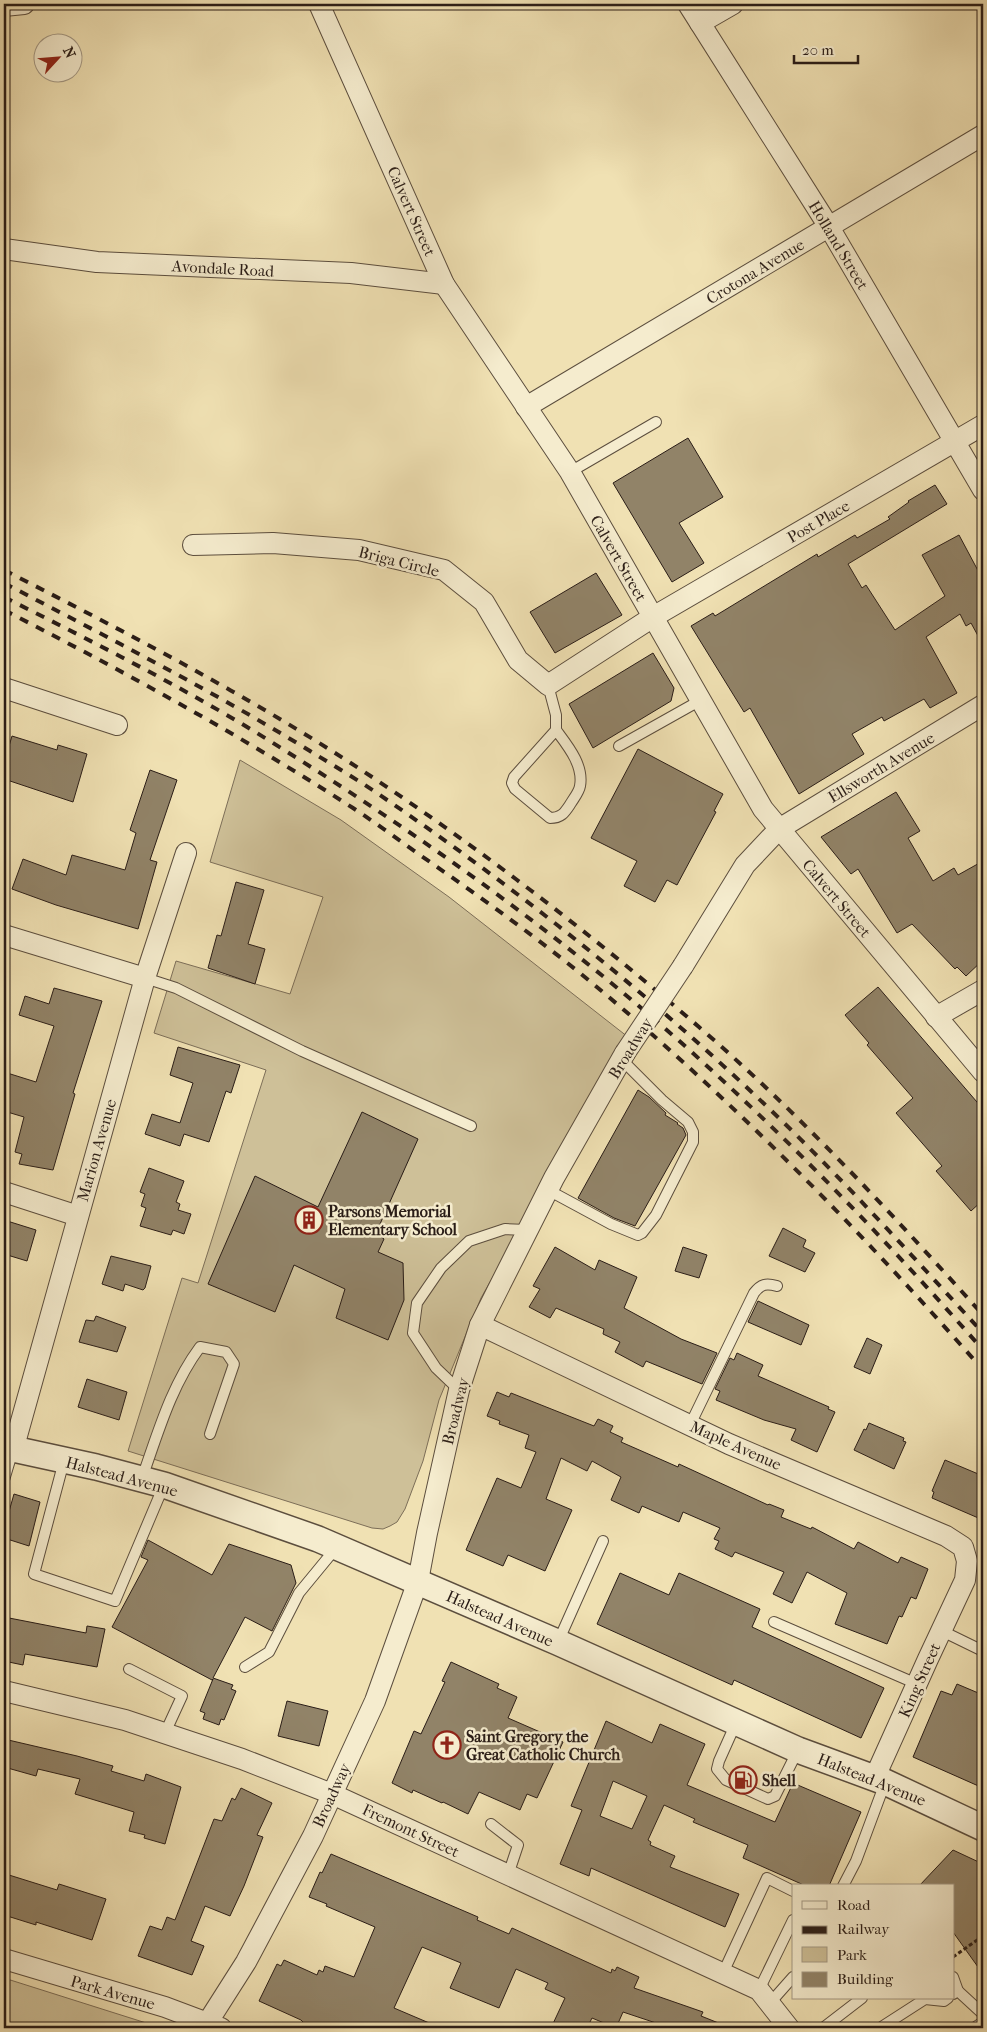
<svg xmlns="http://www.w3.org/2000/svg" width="987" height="2032" font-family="'IM FELL French Canon',serif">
	<rect width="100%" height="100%" fill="#f0e1b3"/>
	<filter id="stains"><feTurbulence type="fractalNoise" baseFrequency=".004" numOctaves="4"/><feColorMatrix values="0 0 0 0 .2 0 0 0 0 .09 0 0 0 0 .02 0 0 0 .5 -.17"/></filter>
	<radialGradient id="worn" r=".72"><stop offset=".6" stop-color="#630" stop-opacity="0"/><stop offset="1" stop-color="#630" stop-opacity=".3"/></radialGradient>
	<g fill="#cec098" stroke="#7c6e58">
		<path d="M240 760 341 820 449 897 628 1037 481 1298 439 1400 423 1461 405 1509 397 1522 390 1526 383 1529 372 1528 128 1451 182 1278 198 1283 266 1070 154 1033 176 961 290 994 323 897 210 862Z"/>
		<path d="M4 1978 162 2028H4Z"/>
	</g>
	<g fill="#918368" stroke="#2a1d17" fill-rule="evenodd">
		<path d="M688 438 723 497 679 523 704 563 672 582 613 483Z"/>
		<path d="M935 485 947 504 848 564 862 588 866 585 895 630 945 596 922 555 959 535 983 580V645L971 623 966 626 960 614 926 637 957 693 930 708 924 699 884 721 882 717 852 734 864 754 799 794 750 708 744 712 691 626 713 613 715 616 817 554 818 557 855 535 857 538 890 519 888 517 909 502 908 501Z"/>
		<path d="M596 573 622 615 555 653 530 612Z"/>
		<path d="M653 653 674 688 671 701 593 748 569 704Z"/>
		<path d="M12 736 57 750 58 745 87 754 73 802 4 779V763Z"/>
		<path d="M638 749 723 794 714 811 716 812 677 885 667 880 655 902 624 886 637 861 591 838Z"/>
		<path d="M150 770 177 780 150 860 157 862 138 929 56 905 12 889 23 859 66 875 72 855 125 870 136 833 130 830Z"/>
		<path d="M896 792 920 831 908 838 933 881 954 868 958 875 983 861V960L966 976 957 967 955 969 912 924 897 933 858 869 851 874 821 837Z"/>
		<path d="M236 882 264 890 248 944 265 949 255 984 208 968 217 935 221 936Z"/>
		<path d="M878 987 983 1109V1200L971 1211 936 1171 942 1166 896 1113 913 1098 867 1045 869 1043 845 1015Z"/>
		<path d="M54 988 102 1001 73 1093 75 1094 53 1170 19 1164 22 1154 15 1152 24 1117 4 1111V1072L36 1082 54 1026 19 1015 25 996 49 1004Z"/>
		<path d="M178 1047 240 1065 231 1093 226 1091 209 1142 184 1134 180 1146 145 1134 152 1114 180 1123 193 1083 170 1075Z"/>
		<path d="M638 1090 649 1097 666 1113 665 1115 678 1123 677 1124 683 1128 686 1135 635 1226 614 1218 578 1198Z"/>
		<path d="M362 1112 418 1139 376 1233 384 1239 378 1252 403 1263 404 1300 388 1340 336 1318 345 1289 294 1265 275 1312 208 1284 255 1176 318 1207Z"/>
		<path d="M149 1168 184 1181 176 1202 180 1204 178 1210 191 1214 184 1234 173 1230 171 1235 140 1226 146 1208 141 1206 145 1194 140 1192Z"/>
		<path d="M4 1220 36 1230 27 1261 4 1254Z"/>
		<path d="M783 1228 806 1240 803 1247 815 1253 805 1272 769 1256Z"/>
		<path d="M555 1247 595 1270 599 1260 637 1277 624 1308 681 1339 717 1353 702 1384 646 1361 643 1367 615 1352 620 1342 603 1334 604 1329 556 1308 550 1318 529 1307 540 1289 533 1286Z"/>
		<path d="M683 1247 707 1255 699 1278 675 1271Z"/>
		<path d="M111 1256 151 1266 145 1288 143 1290 125 1284 123 1291 102 1284Z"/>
		<path d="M758 1301 809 1325 801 1345 748 1322Z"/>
		<path d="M96 1316 126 1327 117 1352 79 1342 86 1320 94 1321Z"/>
		<path d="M867 1338 882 1345 870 1374 854 1367Z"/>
		<path d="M737 1353 763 1365 758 1376 829 1407 828 1409 835 1412 817 1452 791 1440 796 1429 764 1420 716 1400 720 1391 715 1389 730 1358 734 1360Z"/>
		<path d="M87 1379 127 1392 119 1420 78 1407Z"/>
		<path d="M497 1392 509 1397 511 1393 594 1426 598 1419 613 1426 610 1432 623 1438 621 1442 678 1467 679 1464 768 1505 769 1504 784 1510 781 1517 811 1529 812 1527 854 1549 858 1542 898 1563 901 1557 928 1569 916 1599 911 1597 902 1617 899 1616 887 1644 835 1624 847 1593 807 1572 792 1603 773 1594 784 1572 735 1552 732 1557 715 1549 719 1541 714 1539 720 1528 683 1512 679 1522 642 1506 639 1513 611 1500 621 1477 592 1461 587 1471 561 1458 546 1499 572 1510 545 1571 508 1555 503 1566 466 1550 497 1478 521 1488 536 1452 525 1448 529 1435 499 1424 500 1421 487 1416Z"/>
		<path d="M869 1423 904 1438 903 1441 906 1442 894 1469 854 1450 864 1429 866 1430Z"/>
		<path d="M945 1460 983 1476V1520L932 1498 934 1492 932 1491Z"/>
		<path d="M14 1494 40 1502 29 1546 4 1538V1529Z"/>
		<path d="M148 1540 212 1575 229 1544 291 1565 296 1583 272 1631 245 1617 213 1678 233 1685 231 1689 236 1691 224 1720 221 1719 219 1725 203 1719 205 1713 200 1711 213 1679 212 1680 112 1627 148 1560 141 1557Z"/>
		<path d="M620 1573 669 1595 679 1573 760 1609 752 1627 884 1688 861 1738 734 1680 732 1685 597 1624Z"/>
		<path d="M4 1617 86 1633 87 1626 105 1629 97 1667 25 1654 23 1665 4 1661Z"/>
		<path d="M451 1662 499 1684 497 1688 517 1697 508 1718 563 1742 537 1798 527 1794 520 1810 479 1792 468 1814 443 1802 442 1803 413 1790 412 1793 392 1783 414 1731 421 1734 445 1682 442 1681Z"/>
		<path d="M957 1684 983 1695V1788L913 1757 941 1691 952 1695Z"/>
		<path d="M287 1701 328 1711 319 1746 278 1736Z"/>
		<path d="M606 1721 652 1743 660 1724 705 1744 687 1785 775 1822 793 1783 861 1812 829 1886H806L743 1858 748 1845 693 1822 695 1819 664 1805 648 1840 651 1842 650 1845 675 1856 670 1867 739 1894 725 1927 591 1868 589 1876 560 1864 582 1810 571 1806ZM613 1781 647 1796 632 1829 600 1816Z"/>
		<path d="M4 1739 77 1756 113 1766 111 1771 144 1781 146 1774 181 1787 165 1844 144 1838 145 1835 129 1831 134 1812 75 1794 80 1779 38 1769 36 1776 4 1767Z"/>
		<path d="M241 1788 272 1803 257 1835 263 1837 244 1886 230 1916 205 1906 191 1941 204 1946 192 1975 138 1956 150 1926 162 1930 167 1917 175 1920 214 1819 222 1821 232 1798 235 1800Z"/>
		<path d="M953 1850 983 1864V1974L953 1932V1886H919Z"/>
		<path d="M331 1854 478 1917 477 1920 509 1934 512 1928 611 1973 612 1969 615 1971 617 1967 639 1977 634 1988 703 2012 701 2016 731 2028H671L623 2012 616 2028 592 2018 587 2028H551L565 1998 545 1989 548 1983 516 1969 499 2008 450 1988 461 1963 422 1947 394 2008 441 2028H300L303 2022 301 2020 259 2001 277 1964 281 1966 284 1960 317 1975 319 1970 323 1972 325 1966 354 1977 375 1927 326 1906 327 1904 309 1897 320 1872 322 1873Z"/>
		<path d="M9 1875 57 1890 59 1884 106 1899 92 1940 36 1922V1925L4 1915V1892Z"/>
	</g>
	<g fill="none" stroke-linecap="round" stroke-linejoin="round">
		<g stroke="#5c4e3e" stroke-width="12">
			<g id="service">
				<path d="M570 472 656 422"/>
				<path d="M548 685 556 715V730L514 777 512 783 515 789 550 818C562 818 565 812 571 803 574 798 579 792 580 786 584 765 567 745 556 730"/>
				<path d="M619 746 701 700"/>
				<path d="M145 978 176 988 302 1051 471 1126"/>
				<path d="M548 1190 611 1224 638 1235 642 1233 656 1215 693 1142V1132L688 1122 662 1100 621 1059"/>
				<path d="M459 1390 436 1368 413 1333 417 1303 441 1268 469 1241 505 1229 527 1230"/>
				<path d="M690 1425 754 1293C761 1284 766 1283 777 1286"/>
				<path d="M64 1461 34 1574 115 1601 164 1485"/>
				<path d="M142 1478C158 1433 171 1386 200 1347L226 1352 234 1364 210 1434"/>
				<path d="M4 1480 13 1450"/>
				<path d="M774 1622 917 1684"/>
				<path d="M942 1631 983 1651"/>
				<path d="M558 1642 603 1541"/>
				<path d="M245 1667 269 1652 299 1593 336 1548"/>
				<path d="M129 1669 182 1696 165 1733"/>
				<path d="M736 1723 719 1761 717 1769 726 1780 768 1799 775 1796 798 1750"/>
				<path d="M491 1824 518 1845 508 1875"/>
				<path d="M843 1886 856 1861 885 1783"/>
				<path d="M723 1973 767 1878 793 1891"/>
				<path d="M953 1977 958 1991"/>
				<path d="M759 1990 793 1920"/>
				<path d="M953 1994 958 1991 983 2014"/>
				<path d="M770 2003 793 1977"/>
				<path d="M823 2028 862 1998"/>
				<path d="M880 2028 925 1999 944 2001 948 1998"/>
				<path d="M974 2028 983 2022"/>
			</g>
		</g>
		<g stroke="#5c4e3e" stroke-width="22">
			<g id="minor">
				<path d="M319 4 444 284 570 472 763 809 983 1072"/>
				<path d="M688 4 829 227 983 490"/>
				<path d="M4 6 24 4"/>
				<path d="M700 23 733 4"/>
				<path d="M4 249 97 262 351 273 444 284"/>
				<path d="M526 407 983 135"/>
				<path d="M193 545 273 543 359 550 444 570 484 602 518 660 548 685 653 617 983 425"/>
				<path d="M4 688 117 725"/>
				<path d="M4 935 145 978"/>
				<path d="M683 966 745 865 779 829 983 705"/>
				<path d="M936 1017 983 990"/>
				<path d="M4 1192 78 1216"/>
				<path d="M480 1325 729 1444 946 1536 963 1547 967 1561 965 1580 928 1659 874 1779"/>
				<path d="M13 1450 145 978 186 853"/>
				<path d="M4 1691 125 1720 242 1759 332 1794 759 1990 789 2028"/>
				<path d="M4 1959 165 2007 221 2028"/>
				<path d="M204 2028 246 1962 313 1836 375 1701 418 1581 427 1533 459 1390 480 1325 554 1178 625 1053"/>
			</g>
		</g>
		<g stroke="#5c4e3e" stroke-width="28">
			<path id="tertiary" d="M4 1447 96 1467 164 1485 318 1539 557 1642 798 1750 885 1782 983 1828"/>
		</g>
		<path stroke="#2a1d17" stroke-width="3" stroke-dasharray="4 2.5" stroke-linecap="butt" d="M953 1957 983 1936"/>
		<use href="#service" stroke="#f5ecce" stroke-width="10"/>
		<use href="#minor" stroke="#f5ecce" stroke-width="20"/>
		<use href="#tertiary" stroke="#f5ecce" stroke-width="25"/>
		<g stroke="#2a1d17" stroke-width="4" stroke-dasharray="9 9" stroke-linecap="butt">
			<path d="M4 570C131 635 259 701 378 781 490 856 597 939 699 1027 801 1115 893 1215 983 1315"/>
			<path d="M4 583C107 637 211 690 310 751 331 764 353 777 374 791 518 889 656 999 781 1120 851 1188 917 1261 983 1333"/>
			<path d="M4 597C89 640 175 683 257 733 407 826 554 929 686 1047 791 1141 890 1244 983 1350"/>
			<path d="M4 610C123 671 240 735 353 808 379 825 404 844 430 862 483 899 536 937 586 978 730 1097 860 1230 983 1370"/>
		</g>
		<g stroke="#5c4e3e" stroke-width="22" stroke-linecap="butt">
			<path id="minor-bridge" d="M625 1053 683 966"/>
		</g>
		<use href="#minor-bridge" stroke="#f5ecce" stroke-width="20"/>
	</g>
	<defs>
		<g id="building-ring" transform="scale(1.4375)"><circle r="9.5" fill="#f5ecce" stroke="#8f2418" stroke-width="1.5"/><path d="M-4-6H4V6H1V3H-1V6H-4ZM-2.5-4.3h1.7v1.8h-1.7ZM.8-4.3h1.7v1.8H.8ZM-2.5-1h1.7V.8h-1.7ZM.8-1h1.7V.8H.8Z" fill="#8f2418"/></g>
		<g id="church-ring" transform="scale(1.4375)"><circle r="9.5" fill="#f5ecce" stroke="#8f2418" stroke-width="1.5"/><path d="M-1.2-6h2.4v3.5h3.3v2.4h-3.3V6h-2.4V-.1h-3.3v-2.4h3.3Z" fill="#8f2418"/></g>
		<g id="fuel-ring" transform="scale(1.4375)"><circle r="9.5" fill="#f5ecce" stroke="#8f2418" stroke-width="1.5"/><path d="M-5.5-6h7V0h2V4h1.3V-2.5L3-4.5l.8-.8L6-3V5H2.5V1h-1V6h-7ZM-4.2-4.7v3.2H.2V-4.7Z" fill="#8f2418"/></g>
	</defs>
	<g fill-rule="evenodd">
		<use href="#building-ring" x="309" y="1220"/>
		<use href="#church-ring" x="447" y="1745"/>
		<use href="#fuel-ring" x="743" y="1780"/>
	</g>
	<g text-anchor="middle" stroke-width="5" stroke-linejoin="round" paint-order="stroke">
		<g font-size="16" fill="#2a1d17" stroke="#f5ecce">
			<text transform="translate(412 211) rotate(66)" y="6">Calvert Street</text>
			<text transform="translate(839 245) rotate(59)" y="6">Holland Street</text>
			<text transform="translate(223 268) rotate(3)" y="6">Avondale Road</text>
			<text transform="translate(755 271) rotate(-31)" y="6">Crotona Avenue</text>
			<text transform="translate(818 521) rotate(-30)" y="6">Post Place</text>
			<text transform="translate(619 558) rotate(60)" y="6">Calvert Street</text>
			<text transform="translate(399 561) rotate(14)" y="6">Briga Circle</text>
			<text transform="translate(881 767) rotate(-31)" y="6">Ellsworth Avenue</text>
			<text transform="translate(837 898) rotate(50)" y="6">Calvert Street</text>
			<text transform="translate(630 1048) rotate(-58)" y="6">Broadway</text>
			<text transform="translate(96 1150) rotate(-74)" y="6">Marion Avenue</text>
			<text transform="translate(455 1411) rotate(-76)" y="6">Broadway</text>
			<text transform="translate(736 1445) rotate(24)" y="6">Maple Avenue</text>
			<text transform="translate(122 1476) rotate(15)" y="6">Halstead Avenue</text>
			<text transform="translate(500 1618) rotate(24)" y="6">Halstead Avenue</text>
			<text transform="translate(919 1680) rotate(-66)" y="6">King Street</text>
			<text transform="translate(872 1779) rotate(22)" y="6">Halstead Avenue</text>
			<text transform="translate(331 1795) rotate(-65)" y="6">Broadway</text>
			<text transform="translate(411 1830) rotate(25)" y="6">Fremont Street</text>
			<text transform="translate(113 1992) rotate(16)" y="6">Park Avenue</text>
		</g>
		<g font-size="16" font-weight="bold" fill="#2a1d17" stroke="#f5ecce" text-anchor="start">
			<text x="328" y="1217">Parsons Memorial<tspan x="328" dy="18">Elementary School</tspan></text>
			<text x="466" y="1742">Saint Gregory the<tspan x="466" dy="18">Great Catholic Church</tspan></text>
			<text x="762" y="1786">Shell</text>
		</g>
	</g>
	<rect width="987" height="2032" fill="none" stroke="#f0e1b3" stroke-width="20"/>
	<rect x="5" y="5" width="977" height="2022" fill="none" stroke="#2a1d17" stroke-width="2.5"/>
	<rect x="10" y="10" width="967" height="2012" fill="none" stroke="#2a1d17"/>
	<rect x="792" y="1884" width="162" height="115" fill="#f5ecce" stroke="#a49985"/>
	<rect x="802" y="1901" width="25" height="8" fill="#f5ecce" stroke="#a49985"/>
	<text x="837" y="1910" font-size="15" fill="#2a1d17">Road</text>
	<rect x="802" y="1926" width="25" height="8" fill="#2a1d17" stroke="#a49985"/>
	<text x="837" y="1934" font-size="15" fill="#2a1d17">Railway</text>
	<rect x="802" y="1947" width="25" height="15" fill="#cec098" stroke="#a49985"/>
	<text x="837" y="1960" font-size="15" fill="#2a1d17">Park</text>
	<rect x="802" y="1972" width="25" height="15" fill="#918368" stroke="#a49985"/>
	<text x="837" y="1984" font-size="15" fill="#2a1d17">Building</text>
	<g transform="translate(58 58) rotate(64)"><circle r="24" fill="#f5ecce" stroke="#a49985"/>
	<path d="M0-4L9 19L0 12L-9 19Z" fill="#8f2418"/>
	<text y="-8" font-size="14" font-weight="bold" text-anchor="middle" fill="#2a1d17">N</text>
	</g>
	<path d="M794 55v8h64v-8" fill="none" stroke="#2a1d17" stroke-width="2.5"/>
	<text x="802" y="55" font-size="15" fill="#2a1d17" stroke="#f5ecce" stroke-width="4" paint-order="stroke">20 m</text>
	<rect width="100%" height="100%" filter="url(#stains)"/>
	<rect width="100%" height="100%" fill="url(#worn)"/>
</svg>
